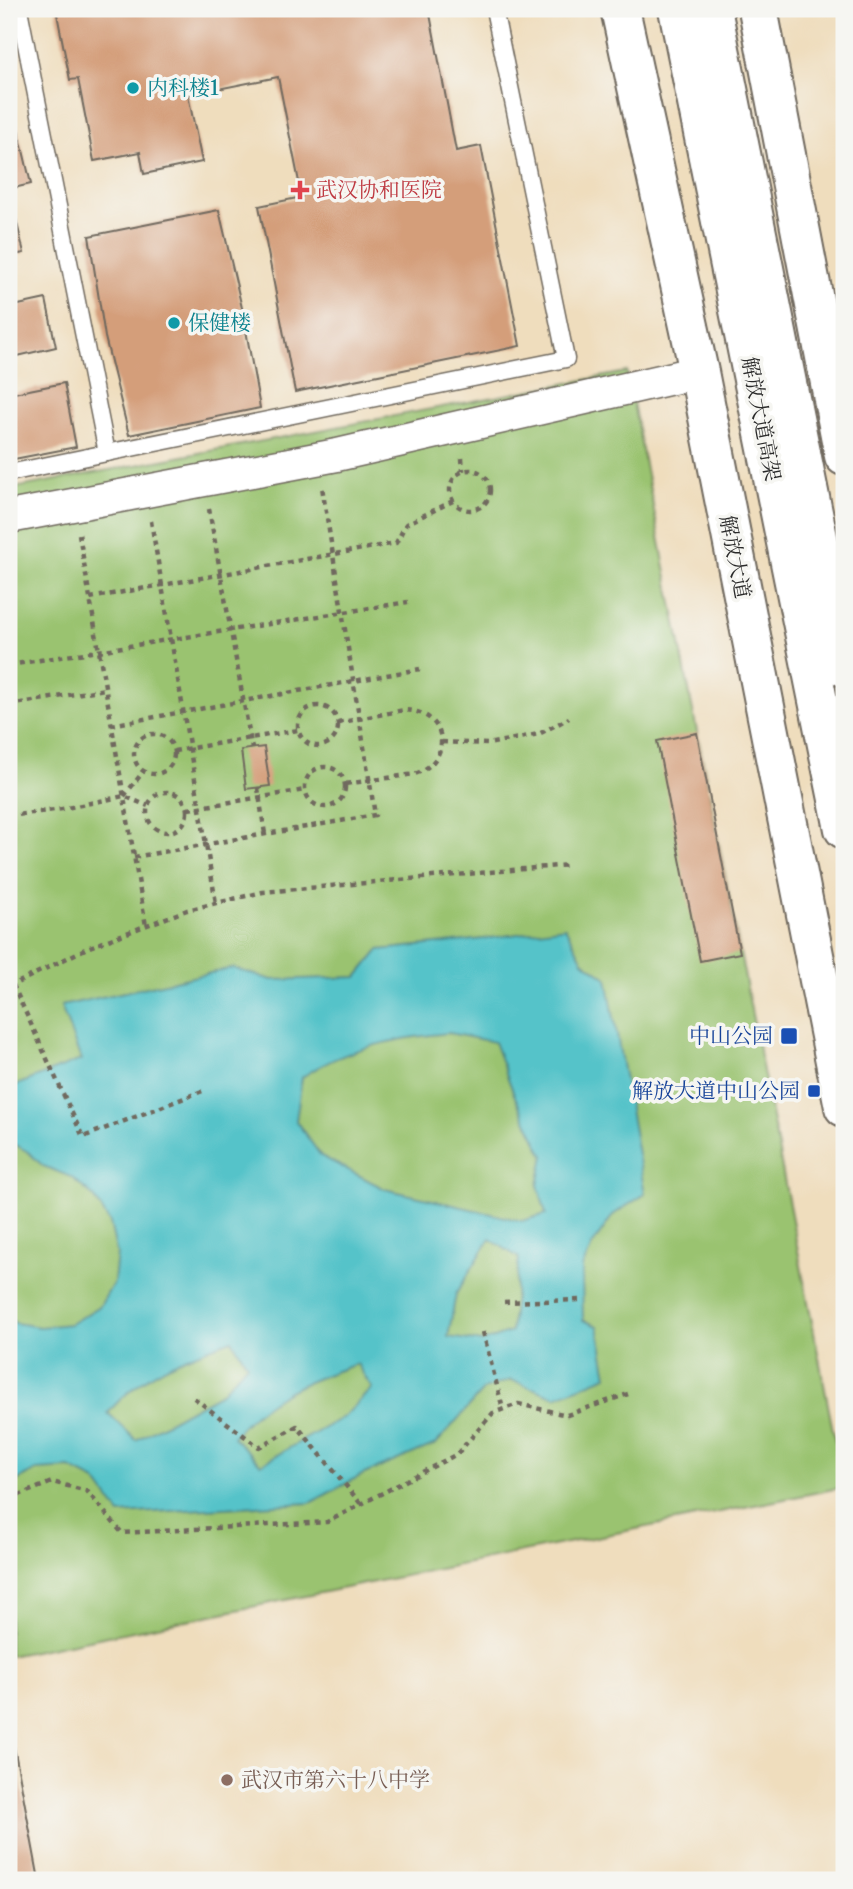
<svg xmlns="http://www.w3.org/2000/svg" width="853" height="1889" font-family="'Libre Caslon Text','Noto Serif SC',serif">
	<rect width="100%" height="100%" fill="#f6f6f2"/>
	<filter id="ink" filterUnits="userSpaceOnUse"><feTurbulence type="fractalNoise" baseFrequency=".0143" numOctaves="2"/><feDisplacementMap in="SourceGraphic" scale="14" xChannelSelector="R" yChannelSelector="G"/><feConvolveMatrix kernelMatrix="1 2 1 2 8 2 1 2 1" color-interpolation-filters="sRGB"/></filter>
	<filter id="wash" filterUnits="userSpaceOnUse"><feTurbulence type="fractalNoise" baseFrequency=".00686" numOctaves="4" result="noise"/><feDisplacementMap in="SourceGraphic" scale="28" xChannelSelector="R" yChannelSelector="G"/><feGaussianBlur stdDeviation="1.57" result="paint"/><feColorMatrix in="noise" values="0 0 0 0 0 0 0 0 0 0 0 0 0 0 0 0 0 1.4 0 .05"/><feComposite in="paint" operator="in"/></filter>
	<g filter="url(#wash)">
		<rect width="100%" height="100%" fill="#efddbd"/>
		<path fill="#9ac370" stroke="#62774e" stroke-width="2" d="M627 372 844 1487 9 1656V489Z"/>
		<path fill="#55c3c9" stroke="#40777a" stroke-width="2" fill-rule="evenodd" d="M565 927 583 961 607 978 645 1194 613 1215 592 1246 582 1268 583 1320 598 1326 607 1376 556 1397 511 1380 484 1389 436 1444 362 1475 310 1503 120 1514 96 1481 70 1468 37 1470 9 1485V1318L15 1323 40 1327 70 1324 100 1306 114 1282 117 1254 110 1223 94 1197 71 1177 43 1166 28 1152 9 1141V1088L81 1060 61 1006 233 968 272 980 357 977 379 950 484 939ZM449 1033 494 1042 516 1099 544 1156 538 1185 546 1214 522 1221 385 1189 321 1156 296 1121 302 1077C347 1047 397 1038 449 1033ZM490 1239 519 1258 511 1332 482 1342 448 1337 456 1294ZM232 1340 247 1364 221 1393 136 1440 108 1413C140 1374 185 1356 232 1340ZM357 1364 372 1388 345 1416 261 1464 233 1437C265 1396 309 1380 357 1364Z"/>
		<g id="blocks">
			<g fill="#d49e7a">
				<path d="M56 9H429L456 151 481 146 520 346 295 392 259 206 302 197 278 77 188 95 202 162 144 174 140 152 94 161 78 79 70 80Z"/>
				<path d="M17 125 31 184 9 189 24 253 9 256V127Z"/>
				<path d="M219 210 242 308 260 408 129 435 105 337 89 236Z"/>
				<path d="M46 299 56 347 9 358V307Z"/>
				<path d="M64 383 76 447 9 460V394Z"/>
				<path d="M697 733 740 953 700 961 657 741Z"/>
				<path d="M264 747 270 786 246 789 241 750Z"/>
				<path d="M10 1725 39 1880H9Z"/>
			</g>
		</g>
	</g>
	<g filter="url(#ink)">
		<use href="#blocks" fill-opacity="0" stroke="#70695e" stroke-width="2"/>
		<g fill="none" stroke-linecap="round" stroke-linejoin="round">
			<g stroke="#70695e" stroke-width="19">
				<g id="lane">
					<path d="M19 9 107 453"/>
					<path d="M9 473 566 359 494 9"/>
				</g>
			</g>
			<g stroke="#70695e" stroke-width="35">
				<path id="street" d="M9 517 337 455 699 372"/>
			</g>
			<g stroke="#70695e" stroke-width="42">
				<g id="secondary">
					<path d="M620 9 699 372 844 1107"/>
					<path d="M758 9 844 456"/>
				</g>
			</g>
			<g stroke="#70695e" stroke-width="42">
				<g id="primary">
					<path d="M678 9 844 829"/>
					<path d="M712 9 844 667"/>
				</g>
			</g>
			<g stroke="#70695e" stroke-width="4.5" stroke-dasharray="5 5" stroke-linecap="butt">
				<path d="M462 458 463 471"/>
				<circle cx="470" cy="490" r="20"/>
				<path d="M209 509 252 749"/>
				<path d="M151 521 216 903"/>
				<path d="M79 534 146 926"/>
				<path d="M90 598 396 543 406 524 453 501"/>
				<path d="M9 665 408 602"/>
				<path d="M9 705 105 689"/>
				<circle cx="318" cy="726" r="20"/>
				<path d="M338 723 404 710C447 711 455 759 415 774L345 784"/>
				<path d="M111 725 420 669"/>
				<circle cx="154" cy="754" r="20"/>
				<path d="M442 742 488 744 539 734 569 718"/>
				<path d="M174 751 298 730"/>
				<circle cx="325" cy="787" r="20"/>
				<path d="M258 788 265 834"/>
				<circle cx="167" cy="812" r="20"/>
				<path d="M124 796 143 772"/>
				<path d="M188 809 305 790"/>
				<path d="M9 816 62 809 124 796 148 806"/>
				<path d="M134 857 375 815 322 487"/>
				<path d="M13 985 83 1137 205 1090"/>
				<path d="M9 987 87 948 187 910 263 892 569 865"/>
				<path d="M504 1302 582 1300"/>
				<path d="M483 1332 503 1409"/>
				<path d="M194 1398 259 1447 297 1426 361 1504"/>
				<path d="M9 1499 52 1482 87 1491 122 1533 327 1522 457 1454 493 1413 518 1404 567 1415 628 1394"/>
			</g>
			<use href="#lane" stroke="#fff" stroke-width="16"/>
			<use href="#street" stroke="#fff" stroke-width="32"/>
			<use href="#secondary" stroke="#fff" stroke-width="38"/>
			<use href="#primary" stroke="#fff" stroke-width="38"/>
		</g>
	</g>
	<g fill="#0f9aa8" stroke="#f6f6f2" stroke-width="2.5">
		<circle cx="133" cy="88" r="7"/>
		<circle cx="174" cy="323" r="7"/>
	</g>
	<path fill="#e0444e" stroke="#f6f6f2" stroke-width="2.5" d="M296.5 179.5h7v7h7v7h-7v7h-7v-7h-7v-7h7z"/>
	<g fill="#1a4fb4" stroke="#f6f6f2" stroke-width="2.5">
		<rect x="780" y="1027" width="18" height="18" rx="3.5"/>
		<rect x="807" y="1084" width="14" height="14" rx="3.5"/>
	</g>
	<circle fill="#8d6e63" stroke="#f6f6f2" stroke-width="2.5" cx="227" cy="1780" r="7"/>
	<g text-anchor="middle" stroke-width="7" stroke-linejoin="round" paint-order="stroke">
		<g font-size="21" fill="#0d838f" stroke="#f6f6f2" text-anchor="start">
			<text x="147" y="95">内科楼1</text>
			<text x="188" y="330">保健楼</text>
		</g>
		<g font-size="21" fill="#be3a42" stroke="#f6f6f2" text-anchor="start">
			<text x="316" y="197">武汉协和医院</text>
		</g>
		<g font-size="21" fill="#2b2b2b" stroke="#f6f6f2">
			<text transform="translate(761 419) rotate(79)" y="7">解放大道高架</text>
			<text transform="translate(735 557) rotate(79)" y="7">解放大道</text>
		</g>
		<g font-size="21" fill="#164399" stroke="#f6f6f2" text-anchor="end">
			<text x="773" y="1043">中山公园</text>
			<text x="800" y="1098">解放大道中山公园</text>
		</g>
		<g font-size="21" fill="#785e54" stroke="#f6f6f2" text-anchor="start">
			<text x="241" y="1787">武汉市第六十八中学</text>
		</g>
	</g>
	<rect width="853" height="1889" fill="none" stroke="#f6f6f2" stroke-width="35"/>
</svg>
